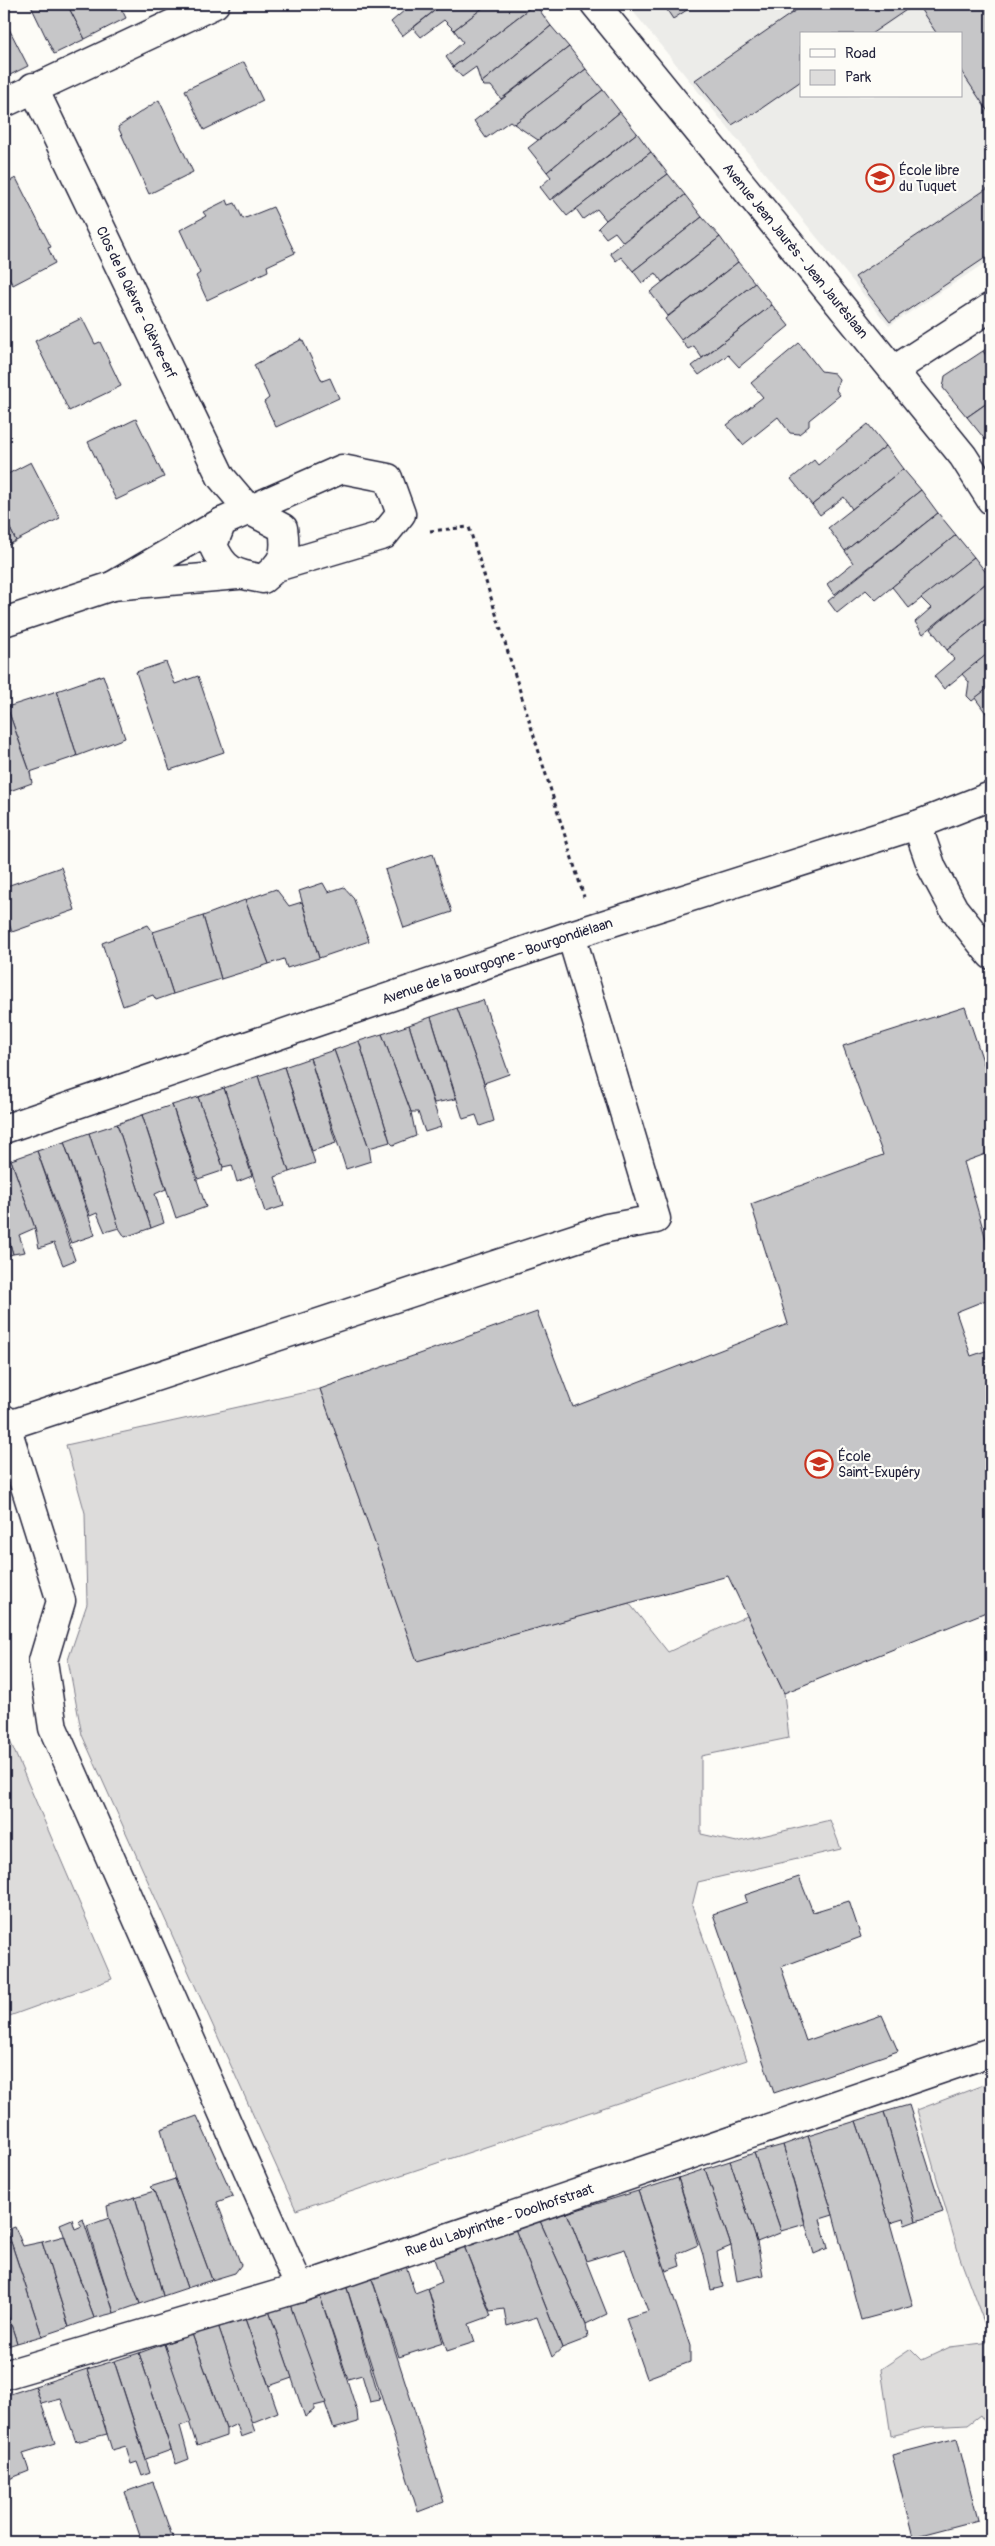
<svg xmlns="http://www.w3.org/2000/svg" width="995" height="2546" font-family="Pangolin,sans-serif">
	<rect width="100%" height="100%" fill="#fdfcf7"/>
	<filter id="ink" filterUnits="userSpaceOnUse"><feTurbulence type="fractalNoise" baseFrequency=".02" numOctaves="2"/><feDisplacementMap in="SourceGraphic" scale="10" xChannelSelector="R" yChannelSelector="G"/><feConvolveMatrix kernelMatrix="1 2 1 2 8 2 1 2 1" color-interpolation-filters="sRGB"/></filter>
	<g filter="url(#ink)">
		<path fill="#ecece9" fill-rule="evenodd" d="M627 4H991V259L889 326ZM801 34H961V96H801Z"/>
		<g fill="#dddcdb" stroke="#807f8b">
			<path d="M320 1389 417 1660 629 1603 668 1652 747 1616 784 1693 789 1738 701 1756V1834L737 1842 830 1820 841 1849 698 1882 692 1906 747 2060 296 2210 82 1735 68 1660 87 1604 85 1513 66 1445Z"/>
			<path d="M4 1727 112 1979 4 2018Z"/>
			<path d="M991 2082V2341L960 2258 917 2110Z"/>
			<path d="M991 2342V2431L980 2415 967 2425 927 2427 891 2436 881 2369 911 2349 922 2360 950 2347Z"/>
		</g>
		<g fill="#c6c6c8" stroke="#22223b">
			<path d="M30 4H67L85 39 54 54Z"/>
			<path d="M67 4H119L126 18 85 39Z"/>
			<path d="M412 4H443L402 36 391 22Z"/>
			<path d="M443 4H488L454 30 444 20 421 37 413 28Z"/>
			<path d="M488 4H535L453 67 446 57 463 42 454 30Z"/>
			<path d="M535 4 551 26 481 83 476 67 462 77 453 67Z"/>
			<path d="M663 4H696L673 19Z"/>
			<path d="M805 4H915L871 34H801V81L749 117 748 115 732 125 695 80Z"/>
			<path d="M917 4H991V116L961 71V34H937Z"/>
			<path d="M4 19 28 66 4 78Z"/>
			<path d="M551 26 569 47 501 99 491 86H484L481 83Z"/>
			<path d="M569 47 586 69 514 124 510 121 486 138 474 121Z"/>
			<path d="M244 62 263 101 204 130 185 90Z"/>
			<path d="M586 69 603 90 538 140 514 124Z"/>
			<path d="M603 90 620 112 547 172 528 148Z"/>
			<path d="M159 100 193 172 149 194 118 127Z"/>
			<path d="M620 112 637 133 550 200 540 187 551 177 547 172Z"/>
			<path d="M637 133 651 152 567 216 553 199Z"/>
			<path d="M651 152 668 174 606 220 597 209 583 219 576 209Z"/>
			<path d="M668 174 685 195 623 242 615 232 606 238 598 228 606 220Z"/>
			<path d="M16 178 51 247 48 248 55 263 13 285 4 270V184Z"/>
			<path d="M991 186V254L890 322 855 277Z"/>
			<path d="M685 195 702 217 633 271 621 257 616 261 610 253Z"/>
			<path d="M227 200 229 205 235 203 243 219 273 207 295 253 267 266 268 271 207 300 196 276 200 273 180 230 206 216 203 212Z"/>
			<path d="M702 217 720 237 662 282 656 273 642 283 633 271Z"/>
			<path d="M720 237 738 262 668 316 650 292Z"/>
			<path d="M738 262 755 283 681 340 665 319Z"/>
			<path d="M755 283 772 305 702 358 694 346 688 349 681 340Z"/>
			<path d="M772 305 789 326 739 367 728 355 699 375 692 366Z"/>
			<path d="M82 318 95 344 100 342 121 386 69 411 35 341Z"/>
			<path d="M302 339 322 381 330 378 339 398 276 427 264 402 269 398 254 365Z"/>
			<path d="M799 343 821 371 834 373 839 379 836 390 840 395 809 420V426L799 434 790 433 778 417 743 445 727 425 763 397 751 383Z"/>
			<path d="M991 345V363L983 351Z"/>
			<path d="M983 351 991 363V400L967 417 943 388 945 376Z"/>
			<path d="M990 401 991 403V447L967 417Z"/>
			<path d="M136 419 164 477 116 500 88 442Z"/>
			<path d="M868 424 886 446 812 505 791 479 814 460 818 465Z"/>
			<path d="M886 446 903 469 852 509 844 497 820 515 812 505Z"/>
			<path d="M31 462 60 518 16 541 4 516V476Z"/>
			<path d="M903 469 921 490 845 551 828 528Z"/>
			<path d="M921 490 938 513 835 594 833 593 827 584 853 563 845 551Z"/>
			<path d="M938 513 956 535 876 600 866 590 837 613 828 601Z"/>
			<path d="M4 516 16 541 4 547Z"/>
			<path d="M956 535 974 557 909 608 892 587Z"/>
			<path d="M974 557 991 579 923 634 915 622 931 608 921 598Z"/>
			<path d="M991 579V615L947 650 931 629Z"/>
			<path d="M991 615V651L944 689 934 676 954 659 947 650Z"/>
			<path d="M991 651V686L972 701 967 696 969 682 962 674Z"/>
			<path d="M166 662 175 684 198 676 224 752 170 770 136 672Z"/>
			<path d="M103 675 125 738 77 756 57 691Z"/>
			<path d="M991 686V720L975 698Z"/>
			<path d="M57 691 77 756 30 772 7 707Z"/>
			<path d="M7 707 30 772 32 783 4 793V708Z"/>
			<path d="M433 854 452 912 404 928 385 870Z"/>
			<path d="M61 867 75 910 12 932 4 909V887Z"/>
			<path d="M323 883 328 892 344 887 353 897 369 941 319 958 299 891Z"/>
			<path d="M276 889 289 906 302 902 319 958 287 968 284 959 269 964 245 900Z"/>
			<path d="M245 900 269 964 221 979 203 916Z"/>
			<path d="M203 916 221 979 173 994 153 932Z"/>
			<path d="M148 925 153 932 173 994 156 1000 153 995 123 1006 102 943Z"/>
			<path d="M483 1000 509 1074 484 1083 457 1008Z"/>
			<path d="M965 1007 991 1085V1152L964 1162 991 1257V1298L956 1312 971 1356 991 1349V1610L784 1693 728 1576 417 1661 320 1389 537 1312 573 1407 788 1324 751 1204 883 1155 843 1046Z"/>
			<path d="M457 1008 484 1083 494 1121 480 1126 476 1115 463 1119 431 1017Z"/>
			<path d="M431 1017 456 1099 434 1103 409 1025Z"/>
			<path d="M409 1025 441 1127 425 1132 418 1112H411L382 1034Z"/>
			<path d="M382 1034 411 1112 416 1136 393 1145 390 1142 359 1041Z"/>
			<path d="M359 1041 390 1142 369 1148 334 1050Z"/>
			<path d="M334 1050 369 1148 371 1161 346 1169 310 1058Z"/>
			<path d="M310 1058 336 1143 312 1151 284 1067Z"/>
			<path d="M284 1067 315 1163 289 1172 258 1076Z"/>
			<path d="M258 1076 289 1172 275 1177 284 1206 265 1212 224 1088Z"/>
			<path d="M224 1088 252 1176 237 1182 232 1165 223 1167 198 1097Z"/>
			<path d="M198 1097 223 1167 222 1171 198 1179 172 1105Z"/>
			<path d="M172 1105 206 1207 176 1218 142 1115Z"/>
			<path d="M142 1115 166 1189 155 1194 164 1223 151 1228 117 1124Z"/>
			<path d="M117 1124 151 1228 125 1237 119 1228 89 1133Z"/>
			<path d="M89 1133 119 1228 105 1232 97 1213 90 1216 64 1142Z"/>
			<path d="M64 1142 95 1235 71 1243 37 1151Z"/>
			<path d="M37 1151 75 1260 63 1265 54 1243 39 1248 35 1228 11 1160Z"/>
			<path d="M11 1160 35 1228 19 1235 25 1252 13 1254 4 1224V1162Z"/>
			<path d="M4 1224 13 1254 4 1257Z"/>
			<path d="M799 1877 813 1912 849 1901 861 1937 781 1967 806 2041 882 2015 898 2051 774 2093 713 1914 747 1902 745 1895Z"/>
			<path d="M909 2105 943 2212 916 2221 884 2112Z"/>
			<path d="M884 2112 916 2221 905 2225 903 2219 890 2223 856 2121Z"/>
			<path d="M197 2116 233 2196 217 2202 241 2265 235 2273 212 2280 175 2179 161 2129Z"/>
			<path d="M856 2121 890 2223 913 2306 861 2320 833 2215 808 2136Z"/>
			<path d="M808 2136 833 2215 820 2219 828 2248 814 2254 783 2145Z"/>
			<path d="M783 2145 805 2224 781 2231 754 2153Z"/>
			<path d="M754 2153 781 2231 780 2233 757 2242 730 2161Z"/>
			<path d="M730 2161 757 2242 763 2275 737 2281 731 2246 705 2169Z"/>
			<path d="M705 2169 731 2246 717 2252 723 2287 711 2290 703 2255 678 2178Z"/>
			<path d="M678 2178 698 2245 677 2254 680 2266 666 2271 638 2191Z"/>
			<path d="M175 2179 212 2280 187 2288 154 2191 150 2187Z"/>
			<path d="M154 2191 187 2288 163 2296 135 2197Z"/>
			<path d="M638 2191 690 2346V2362L647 2378 626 2318 648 2311 625 2249 586 2261 567 2213Z"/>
			<path d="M135 2197 163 2296 140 2304 109 2218 107 2206Z"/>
			<path d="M567 2213 607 2314 586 2324 540 2221Z"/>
			<path d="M109 2218 140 2304 114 2313 87 2226Z"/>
			<path d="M72 2219 75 2229 82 2226 78 2221 83 2219 114 2313 94 2318 60 2224Z"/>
			<path d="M540 2221 586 2324 588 2338 562 2348 515 2229Z"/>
			<path d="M15 2227 23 2246 42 2242 69 2327 42 2336 7 2230Z"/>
			<path d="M515 2229 562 2348 552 2357 537 2317 507 2326 504 2309 490 2311 464 2246Z"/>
			<path d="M64 2236 94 2318 69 2327 42 2242Z"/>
			<path d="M11 2242 42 2336 17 2343 4 2303V2243Z"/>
			<path d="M464 2246 491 2316 469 2324 475 2342 447 2351 428 2288 442 2282 433 2256Z"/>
			<path d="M406 2266 415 2293 428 2288 443 2343 399 2357 371 2276Z"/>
			<path d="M371 2276 444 2502 418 2512 346 2285Z"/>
			<path d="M346 2285 380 2400 370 2402 362 2375 348 2379 319 2293Z"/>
			<path d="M319 2293 357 2411 358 2422 334 2429 289 2302Z"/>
			<path d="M289 2302 326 2403 314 2406V2410L305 2417 268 2308Z"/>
			<path d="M4 2303 17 2343 4 2347Z"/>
			<path d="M268 2308 292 2378 269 2386 244 2316Z"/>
			<path d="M244 2316 278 2412 251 2423 218 2325Z"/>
			<path d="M218 2325 255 2432 241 2437 237 2424 226 2429 192 2334Z"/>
			<path d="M192 2334 226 2429V2436L197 2446 164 2344Z"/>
			<path d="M164 2344 191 2422 180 2426 189 2459 176 2464 139 2353Z"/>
			<path d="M139 2353 171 2450 146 2459 114 2361Z"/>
			<path d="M114 2361 150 2473 142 2476 137 2462 131 2464 126 2446 112 2450 87 2369Z"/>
			<path d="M87 2369 107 2434 76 2442 61 2399 41 2404 35 2386Z"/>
			<path d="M35 2386 55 2443 23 2453 29 2471 4 2481V2396Z"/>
			<path d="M957 2438 978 2520 913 2537 892 2455Z"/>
			<path d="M153 2482 174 2542H142L125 2492Z"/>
		</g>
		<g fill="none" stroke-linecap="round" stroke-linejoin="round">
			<g stroke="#22223b" stroke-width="31">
				<g id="minor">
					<path id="s1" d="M595 4 963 456 991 500"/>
					<path id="s2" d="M33 87 221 477 249 510 283 528C287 554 284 562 263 579 236 574 224 572 213 545L222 522 342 469 388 478 401 514 384 535 280 566"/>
					<path d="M4 103 215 4"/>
					<path d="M894 370 991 307"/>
					<path d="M222 522 112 586 238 575"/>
					<path d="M4 622 112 586"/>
					<path d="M917 825 932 868 954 909 991 955"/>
					<path id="s3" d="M4 1129 571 935 917 825 991 796"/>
					<path d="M4 1419 61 1601 43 1661 53 1728 300 2288"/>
					<path d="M6 1426 607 1228 656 1219 571 935"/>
					<path id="s4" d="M4 2375 300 2288 991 2052"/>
				</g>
			</g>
			<path stroke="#22223b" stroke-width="3" stroke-dasharray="4 4" stroke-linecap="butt" d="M430 531 469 527 584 897"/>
			<use href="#minor" stroke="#fdfcf7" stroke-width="28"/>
		</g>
	</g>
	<defs>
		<g id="school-ring" transform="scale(1.4375)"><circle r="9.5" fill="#fdfcf7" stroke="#c8321e" stroke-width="1.5"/><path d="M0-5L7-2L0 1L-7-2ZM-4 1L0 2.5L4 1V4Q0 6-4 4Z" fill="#c8321e"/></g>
	</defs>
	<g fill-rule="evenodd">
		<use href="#school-ring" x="880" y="178"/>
		<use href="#school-ring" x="819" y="1464"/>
	</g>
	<g text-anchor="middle" stroke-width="4.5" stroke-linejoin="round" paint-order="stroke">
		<g font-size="14" fill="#22223b" stroke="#fdfcf7" text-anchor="start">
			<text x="899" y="175">École libre<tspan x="899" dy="16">du Tuquet</tspan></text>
			<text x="838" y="1461">École<tspan x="838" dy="16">Saint-Exupéry</tspan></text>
		</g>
		<g font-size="14" fill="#22223b" stroke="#fdfcf7">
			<text dy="5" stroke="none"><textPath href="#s1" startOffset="318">Avenue Jean Jaurès - Jean Jaurèslaan</textPath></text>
			<text dy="5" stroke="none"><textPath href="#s2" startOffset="239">Clos de la Qièvre - Qièvre-erf</textPath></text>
			<text dy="5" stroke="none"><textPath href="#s3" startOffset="521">Avenue de la Bourgogne - Bourgondiëlaan</textPath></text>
			<text dy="5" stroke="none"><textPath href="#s4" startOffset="519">Rue du Labyrinthe - Doolhofstraat</textPath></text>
		</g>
	</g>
	<rect width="995" height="2546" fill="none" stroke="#fdfcf7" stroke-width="20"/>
	<rect x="10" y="10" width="975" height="2526" fill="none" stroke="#22223b" stroke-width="2" filter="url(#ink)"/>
	<rect x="800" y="32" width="162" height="65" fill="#fdfcf7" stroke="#a5a5ac"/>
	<rect x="810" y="49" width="25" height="8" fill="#fdfcf7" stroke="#a5a5ac"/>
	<text x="845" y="58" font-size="15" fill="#22223b">Road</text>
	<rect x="810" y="70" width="25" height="15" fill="#dddcdb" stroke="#a5a5ac"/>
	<text x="845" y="82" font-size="15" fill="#22223b">Park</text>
</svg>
